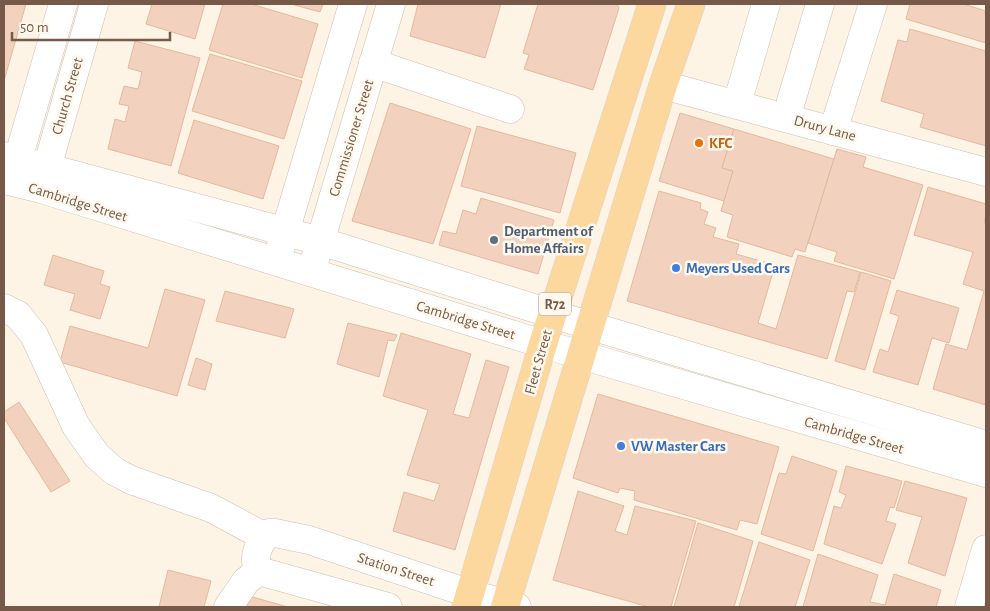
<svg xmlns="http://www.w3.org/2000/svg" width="990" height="611" font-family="'Alegreya Sans',sans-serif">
	<rect width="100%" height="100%" fill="#fdf4e6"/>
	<g fill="#f2d2be" stroke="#e5b89e">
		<path d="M4 4H26L4 81Z"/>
		<path d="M152 4H205L195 39 146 24Z"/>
		<path d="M223 4H251L318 24 302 78 209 50Z"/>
		<path d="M291 4H323L320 12Z"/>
		<path d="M418 4H501L485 58 410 36Z"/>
		<path d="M538 4H617L619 8 593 90 524 69 529 55 523 53Z"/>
		<path d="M910 4H963L986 11V43L906 19Z"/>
		<path d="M910 29 986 51V146L920 127 924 114 881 101 898 40 907 42Z"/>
		<path d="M135 41 200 58 171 166 108 149 115 119 125 122 129 106 119 104 124 86 138 89 142 72 128 68Z"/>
		<path d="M210 54 302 81 284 139 192 111Z"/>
		<path d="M390 103 471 129 433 244 352 221Z"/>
		<path d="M680 113 734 129 722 168 733 171 724 201 659 181Z"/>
		<path d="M194 120 279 146 263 199 178 173Z"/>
		<path d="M477 126 576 153 560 213 461 186Z"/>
		<path d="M734 129 834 159 805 252 795 249 792 257 727 237 733 215 721 211 733 171 722 168Z"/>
		<path d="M837 149 866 157 863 167 923 185 894 279 834 261 837 252 808 243Z"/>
		<path d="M928 187 986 204V215L984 223H986V405L933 389 946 344 967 350 984 291 963 284 973 252 914 235Z"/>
		<path d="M659 191 701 203 700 209 708 212 704 224 716 228 713 237 739 244 736 254 775 265 758 323 776 329 798 255 860 272 854 292 847 291 827 359 627 301Z"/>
		<path d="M481 198 554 220 538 274 439 245 443 231 456 234 463 210 476 214Z"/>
		<path d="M53 255 104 271 100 284 110 287 100 319 70 310 75 294 44 285Z"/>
		<path d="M861 272 891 281 865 370 835 361Z"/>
		<path d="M165 289 205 300 177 396 60 362 70 326 148 348Z"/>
		<path d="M897 290 959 308 949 343 932 338 918 385 873 372 880 349 888 352 899 316 890 313Z"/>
		<path d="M225 291 294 309 285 338 216 321Z"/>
		<path d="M348 323 397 335 394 341 388 340 379 377 337 364Z"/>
		<path d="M401 333 471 354 453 414 469 418 486 360 509 367 455 550 393 531 404 492 434 501 440 484 407 475 428 410 383 396Z"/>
		<path d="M196 358 212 364 205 390 188 385Z"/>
		<path d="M598 394 779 447 757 524 740 520 737 530 634 500 635 491 620 488 618 493 573 478Z"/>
		<path d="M19 402 70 481 51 492 4 418V412Z"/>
		<path d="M792 456 837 471 813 551 761 534 779 473 786 474Z"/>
		<path d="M846 466 902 481 894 508 890 507 886 521 896 524 882 564 824 544 834 506 841 508 846 495 839 492Z"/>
		<path d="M905 481 967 498 945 576 908 563 922 517 896 510Z"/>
		<path d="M578 491 624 506 615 531 627 535 635 506 696 521 671 607H649L553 580Z"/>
		<path d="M698 523 753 541 734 607H674Z"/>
		<path d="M759 542 810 560 795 607H739Z"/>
		<path d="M818 554 878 575 870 602 885 605 894 574 941 590 936 607H803Z"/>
		<path d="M168 570 211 581 204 607H159Z"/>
		<path d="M242 594 288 607H238Z"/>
	</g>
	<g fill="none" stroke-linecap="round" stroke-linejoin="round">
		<g stroke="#d1bdae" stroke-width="29">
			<g id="minor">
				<path d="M373 63 510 109"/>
				<path d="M663 85 986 172"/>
				<path d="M737 104 766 4"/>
				<path d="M786 118 820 4"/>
				<path d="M833 131 873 4"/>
				<path d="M4 156 320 241 591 326 986 445"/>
				<path d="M13 176 63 4"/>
				<path d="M4 180 41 189 543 344 986 473"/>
				<path d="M42 185 94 4"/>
				<path d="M280 249 353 4"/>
				<path d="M315 259 391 4"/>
				<path d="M4 308 18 315 34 335 76 426 97 456 114 471 131 480 211 508 265 537"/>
				<path d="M259 571C252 558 258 543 269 533H275L309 540 471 594 517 607"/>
				<path d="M259 571 388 607"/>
				<path d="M228 607 246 581 259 571"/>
				<path d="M969 607 986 549"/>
			</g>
		</g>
		<g stroke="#dcd4d0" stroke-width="29">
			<g id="major">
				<path d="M466 607 543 344 652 4"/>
				<path d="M505 607 663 85 691 4"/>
			</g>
		</g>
		<use href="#minor" stroke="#fff" stroke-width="28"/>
		<use href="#major" stroke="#fcd79e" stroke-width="28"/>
	</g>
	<circle fill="#e8710a" stroke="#fff8ed" stroke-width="2" cx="699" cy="143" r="5"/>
	<circle fill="#5c6f8a" stroke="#fff8ed" stroke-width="2" cx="494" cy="240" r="5"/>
	<g fill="#3f7fe0" stroke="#fff8ed" stroke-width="2">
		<circle cx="676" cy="268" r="5"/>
		<circle cx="621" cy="446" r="5"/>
	</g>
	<g text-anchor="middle" stroke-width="5" stroke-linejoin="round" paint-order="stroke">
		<rect fill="#fff8ed" stroke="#a0897b" stroke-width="1" x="539" y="292.5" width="32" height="23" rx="4"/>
		<g font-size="14" font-weight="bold" fill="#77594a">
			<text x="555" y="309">R72</text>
		</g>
		<g font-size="15" fill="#77594a" stroke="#fff8ed">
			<text transform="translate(67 96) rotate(-74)" y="5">Church Street</text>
			<text transform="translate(825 128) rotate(15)" y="5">Drury Lane</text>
			<text transform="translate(351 138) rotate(-73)" y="5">Commissioner Street</text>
			<text transform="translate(78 202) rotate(17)" y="5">Cambridge Street</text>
			<text transform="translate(466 320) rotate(17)" y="5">Cambridge Street</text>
			<text transform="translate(538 362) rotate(-74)" y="5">Fleet Street</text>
			<text transform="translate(854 435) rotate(16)" y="5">Cambridge Street</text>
			<text transform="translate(396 569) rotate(18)" y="5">Station Street</text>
		</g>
		<g font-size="15" font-weight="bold" fill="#c56008" stroke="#fff8ed" text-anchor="start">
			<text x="709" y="148">KFC</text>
		</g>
		<g font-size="15" font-weight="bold" fill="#4e5e75" stroke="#fff8ed" text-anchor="start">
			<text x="504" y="236">Department of<tspan x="504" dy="17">Home Affairs</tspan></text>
		</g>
		<g font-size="15" font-weight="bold" fill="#366cbe" stroke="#fff8ed" text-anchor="start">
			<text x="686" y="273">Meyers Used Cars</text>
			<text x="631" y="451">VW Master Cars</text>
		</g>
	</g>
	<rect width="990" height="611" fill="none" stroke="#77594a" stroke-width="10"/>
	<path d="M12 32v8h158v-8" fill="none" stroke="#77594a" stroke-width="2.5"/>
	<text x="20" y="32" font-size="15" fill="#77594a" stroke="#fff8ed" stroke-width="4" paint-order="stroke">50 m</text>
</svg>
